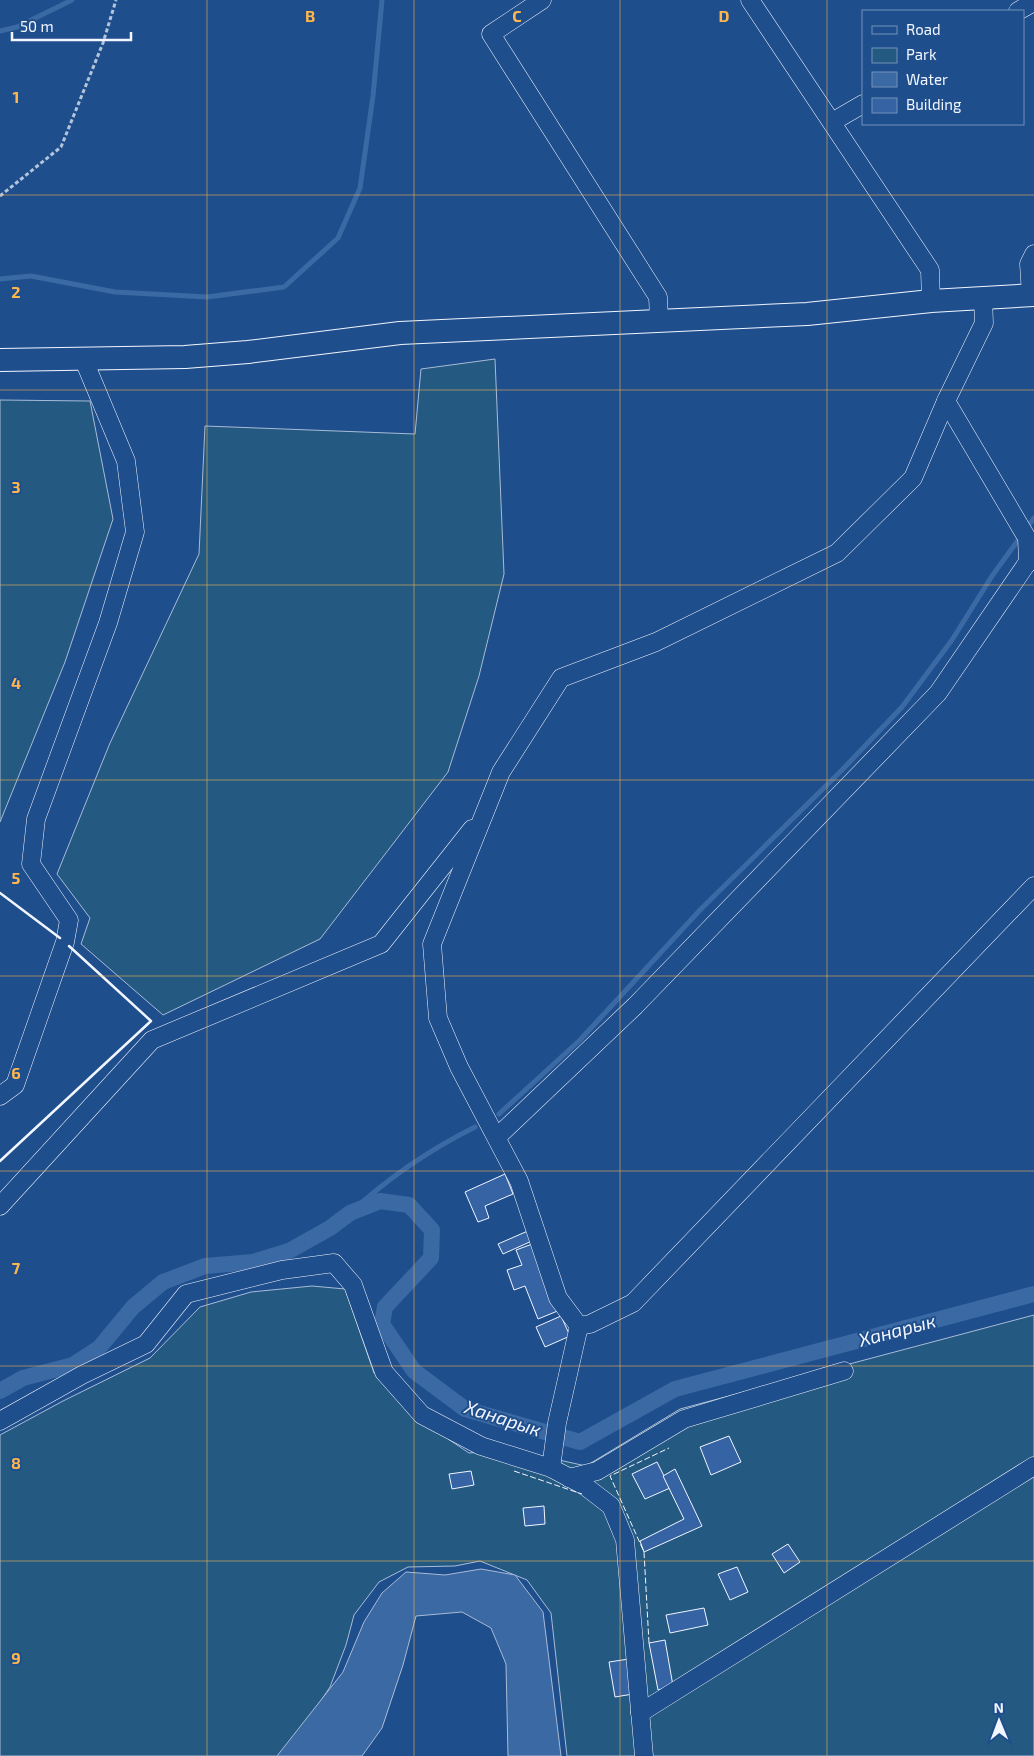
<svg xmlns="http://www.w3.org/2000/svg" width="1034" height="1756" font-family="'Exo 2',sans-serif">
	<rect width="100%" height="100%" fill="#1f4e8c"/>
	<g fill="#245a82" stroke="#a8bbd7">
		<path d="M495 359 504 574 479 676 448 772 320 939 163 1015 81 944 90 918 57 874 110 743 199 554 205 426 415 434 421 369Z"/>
		<path d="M0 400 90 401 113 519 65 662 0 822Z"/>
		<path d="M312 1286 345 1289 374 1373 414 1416 469 1453 514 1450 586 1466 680 1409 1034 1315V1756H567L551 1613 527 1580 480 1561 455 1566 408 1567 379 1582 354 1615 346 1645 330 1687 300 1732 279 1756H0V1435L63 1401 150 1358 200 1307 251 1292Z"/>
	</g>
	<path fill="#3b69a3" stroke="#a8bbd7" d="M481 1569 515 1575 543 1612 561 1756H508L506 1664 491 1628 462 1612 416 1616 403 1665 382 1728 362 1756H277L343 1672 364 1622 382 1593 406 1572 445 1575Z"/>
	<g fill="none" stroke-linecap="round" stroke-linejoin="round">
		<g stroke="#3b69a3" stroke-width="5">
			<path d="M0 31 17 27 72 0"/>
			<path d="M0 279 31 276 115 292 207 297 284 287 338 238 360 188 373 96 382 0"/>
			<path d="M1026 529 1034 518"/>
			<path d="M499 1114 580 1040 701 909 842 770 902 707 952 640 992 576 1021 536"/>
			<path d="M350 1213C388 1178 429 1150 475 1127"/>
		</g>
		<path stroke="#3b69a3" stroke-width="16" d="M0 1391 23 1378 73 1365 99 1348 133 1307 163 1282 205 1266 253 1262 289 1251 330 1228 350 1213 380 1201 409 1205 432 1230 431 1258 385 1307 382 1324 414 1371 465 1409 580 1442 675 1389 1034 1294"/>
	</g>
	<g fill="#3563a3" stroke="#f2f6ff">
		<path d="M505 1174 513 1194 485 1206 489 1218 478 1222 465 1192Z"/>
		<path d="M530 1230 534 1240 503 1254 498 1244Z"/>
		<path d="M535 1243 560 1310 538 1319 525 1286 514 1290 507 1270 522 1265 516 1250Z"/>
		<path d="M561 1316 570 1336 545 1347 536 1327Z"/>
		<path d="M729 1436 741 1462 711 1475 700 1447Z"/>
		<path d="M657 1462 670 1488 645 1499 632 1474Z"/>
		<path d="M675 1469 702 1526 644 1552 640 1541 684 1519 663 1476Z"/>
		<path d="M471 1471 474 1485 452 1489 449 1474Z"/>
		<path d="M544 1506 545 1524 525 1526 523 1508Z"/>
		<path d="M788 1544 800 1562 784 1573 772 1554Z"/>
		<path d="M737 1567 748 1592 730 1600 718 1574Z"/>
		<path d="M704 1608 708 1625 670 1633 666 1615Z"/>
		<path d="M665 1640 673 1686 658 1690 649 1643Z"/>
		<path d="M629 1659 633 1694 615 1697 609 1662Z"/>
	</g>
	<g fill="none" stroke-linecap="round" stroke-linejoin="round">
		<g stroke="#f2f6ff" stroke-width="19">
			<g id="minor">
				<path d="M542 0 491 34 658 297 659 320"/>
				<path d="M750 0 930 270 931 301"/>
				<path d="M1018 11 1034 2"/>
				<path d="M832 122 863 104"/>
				<path d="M1031 295 1029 264 1034 254"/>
				<path d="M946 401 1027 538 1028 563"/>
				<path d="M0 1096 15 1085 65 942 69 920 31 864 36 819 108 623 135 532 126 461 83 358"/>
				<path d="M497 1137 635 1006 938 693 1034 553"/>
				<path d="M0 1206 152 1040 381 944 472 829"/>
				<path d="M579 1326 558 1298 519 1181 459 1067 438 1018 432 944 501 772 561 678 656 642 837 553 913 478 946 401 984 323 983 297"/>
				<path d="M579 1326 590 1324 633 1303 1034 886"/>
				<path d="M0 1421 82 1375 146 1344 186 1294 282 1270 334 1263 353 1285 384 1372 422 1415 481 1446 551 1468 585 1486 611 1506 625 1540 644 1756"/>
				<path d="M551 1468 557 1423 579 1326"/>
				<path d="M569 1478 597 1471 684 1419 844 1371"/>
				<path d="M640 1713 1034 1466"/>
			</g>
		</g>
		<g stroke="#f2f6ff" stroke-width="24">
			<path id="major" d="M0 360 185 357 248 352 400 333 807 314 931 301 1034 295"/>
		</g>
		<path stroke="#b3c4dc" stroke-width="3" stroke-dasharray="4 2.5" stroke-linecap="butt" d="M0 196 61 147 103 43 116 0"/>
		<use href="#minor" stroke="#1f4e8c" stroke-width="18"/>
		<use href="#major" stroke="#1f4e8c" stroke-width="22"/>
		<g stroke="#f2f6ff" stroke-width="1" stroke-dasharray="6 2.5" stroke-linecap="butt">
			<path d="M514 1471 582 1494"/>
			<path d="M649 1643 644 1552 610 1476 669 1448"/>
		</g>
		<g stroke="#f2f6ff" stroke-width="2.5">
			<path d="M0 893 60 938"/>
			<path d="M0 1161 151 1021 69 946"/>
		</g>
	</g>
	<path fill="none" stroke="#ffb74d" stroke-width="1" stroke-opacity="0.55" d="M207 0V1756M414 0V1756M620 0V1756M827 0V1756M0 195H1034M0 390H1034M0 585H1034M0 780H1034M0 976H1034M0 1171H1034M0 1366H1034M0 1561H1034"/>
	<g text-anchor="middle" stroke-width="4" stroke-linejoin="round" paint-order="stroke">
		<g font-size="19" font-style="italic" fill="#f2f6ff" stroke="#1f4e8c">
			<text transform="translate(897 1330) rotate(-15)" y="7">Ханарык</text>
			<text transform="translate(503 1418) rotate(18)" y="7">Ханарык</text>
		</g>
	</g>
	<g font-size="16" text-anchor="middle" font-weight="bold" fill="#ffb74d" stroke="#1f4e8c" stroke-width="4" stroke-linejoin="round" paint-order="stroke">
		<text x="310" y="22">B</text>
		<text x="517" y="22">C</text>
		<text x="724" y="22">D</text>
		<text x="16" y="103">1</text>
		<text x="16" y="298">2</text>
		<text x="16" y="493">3</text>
		<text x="16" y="689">4</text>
		<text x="16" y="884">5</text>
		<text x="16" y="1079">6</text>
		<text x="16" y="1274">7</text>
		<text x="16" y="1469">8</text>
		<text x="16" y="1664">9</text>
	</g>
	<rect x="862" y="10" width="162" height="115" fill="#1f4e8c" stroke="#7391ba"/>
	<rect x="872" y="26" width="25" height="8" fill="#1f4e8c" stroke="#7391ba"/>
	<text x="906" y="35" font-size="15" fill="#f2f6ff">Road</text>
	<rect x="872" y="48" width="25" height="15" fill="#245a82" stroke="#7391ba"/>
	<text x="906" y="60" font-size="15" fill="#f2f6ff">Park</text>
	<rect x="872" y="72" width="25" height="15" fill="#3b69a3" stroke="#7391ba"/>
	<text x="906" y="85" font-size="15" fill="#f2f6ff">Water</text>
	<rect x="872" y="98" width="25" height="15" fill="#3563a3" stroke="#7391ba"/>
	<text x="906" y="110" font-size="15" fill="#f2f6ff">Building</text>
	<g transform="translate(999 1721) rotate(359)" stroke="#1f4e8c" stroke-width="4" paint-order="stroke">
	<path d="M0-4L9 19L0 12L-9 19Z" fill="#f2f6ff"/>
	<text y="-8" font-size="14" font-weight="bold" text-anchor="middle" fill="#f2f6ff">N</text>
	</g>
	<path d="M12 32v8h119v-8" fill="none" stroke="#f2f6ff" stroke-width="2.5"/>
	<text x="20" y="32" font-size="15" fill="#f2f6ff" stroke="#1f4e8c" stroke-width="4" paint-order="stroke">50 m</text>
</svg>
